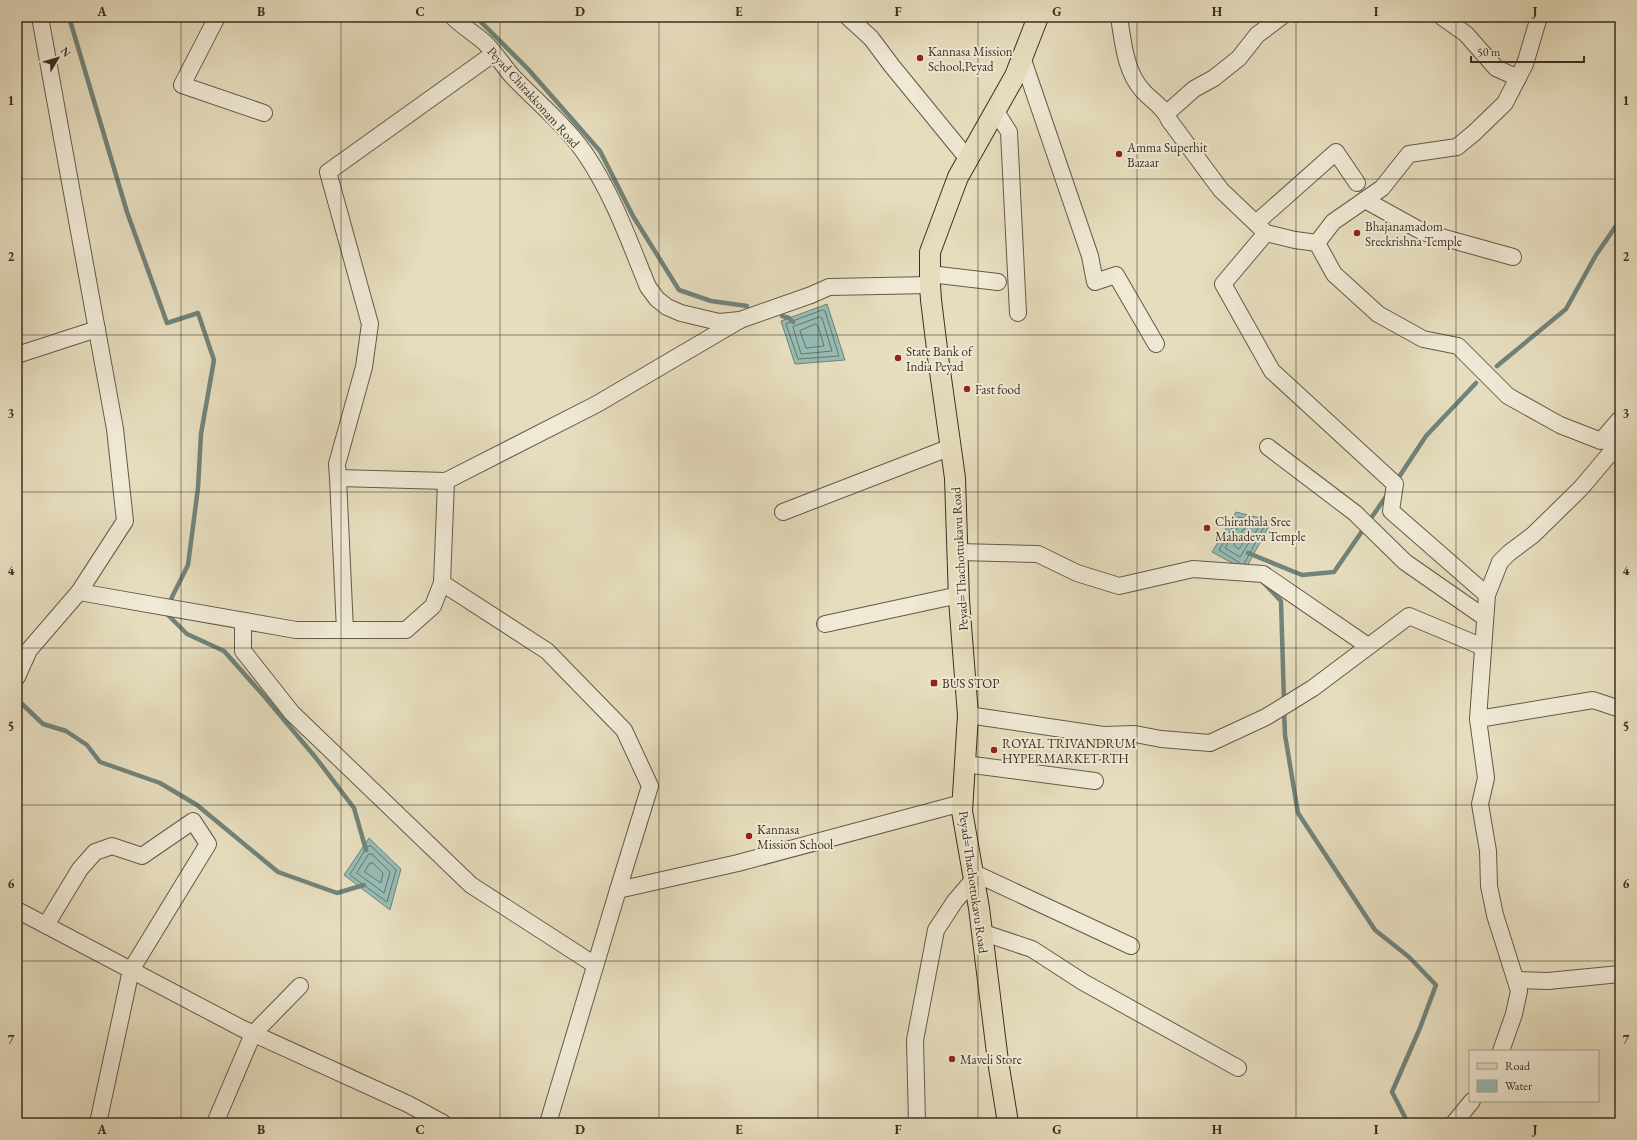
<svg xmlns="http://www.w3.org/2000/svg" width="1637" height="1140" font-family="'EB Garamond',serif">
	<rect width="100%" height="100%" fill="#e6ddbe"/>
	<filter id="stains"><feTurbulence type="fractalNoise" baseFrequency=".005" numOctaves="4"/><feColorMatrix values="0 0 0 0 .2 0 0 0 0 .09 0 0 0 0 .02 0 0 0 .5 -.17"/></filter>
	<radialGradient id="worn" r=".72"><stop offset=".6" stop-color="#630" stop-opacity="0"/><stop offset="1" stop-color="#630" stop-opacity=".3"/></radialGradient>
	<g fill="#96bbb4" stroke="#71837a">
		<path d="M827 304 845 360 795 364 781 321Z"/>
		<path d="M1236 512 1272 521 1245 570 1212 552Z"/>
		<path d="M369 838 401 869 390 910 344 875Z"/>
	</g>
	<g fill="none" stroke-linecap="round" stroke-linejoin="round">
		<g stroke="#68756c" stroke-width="1">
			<path d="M823 310 825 311 839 356 798 359 786 324Z"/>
			<path d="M820 317 822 318 832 351 801 354 793 327Z"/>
			<path d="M816 324 818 326 824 346 806 348 800 331Z"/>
			<path d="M1242 522 1257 527 1258 528 1240 557 1225 548 1240 523Z"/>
			<path d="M1244 529 1248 531 1249 533 1240 548 1238 549 1234 545Z"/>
			<path d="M1240 563 1219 550 1239 517 1264 523 1265 525 1244 564"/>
			<path d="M368 846H371L396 870 387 902 350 875Z"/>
			<path d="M369 854H372L390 872 384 893 357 873Z"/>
			<path d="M370 863H373L383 873 381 883 365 872Z"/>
		</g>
		<g stroke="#71837a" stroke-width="4.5">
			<path d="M69 17 127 212 167 323 198 313 214 360 201 434 198 488 188 565 168 605"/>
			<path d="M476 17 528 69 600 151 633 216 679 290 711 301 747 306"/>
			<path d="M782 316 789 318 793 322"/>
			<path d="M1497 366 1566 309 1596 255 1620 220"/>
			<path d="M1397 480 1426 436 1476 383"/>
			<path d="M1248 553 1302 575 1334 572 1387 495"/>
			<path d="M1263 582 1281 601 1284 702"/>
			<path d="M166 613 187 634 224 651 264 696 316 758 354 808 366 850"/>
			<path d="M17 701 20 702 43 724 66 731 87 745 100 762 160 783 197 805 278 872 337 893 364 885"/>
			<path d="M1284 709 1285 735 1298 813 1375 930 1409 957 1436 985 1420 1028 1392 1092 1408 1123"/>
		</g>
		<g stroke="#655a4a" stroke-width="18">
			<g id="minor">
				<path d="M217 17 182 85 264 113"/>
				<path d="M453 17C463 27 474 33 484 42 495 52 503 66 513 77 537 102 564 124 584 152 613 194 629 241 648 287L657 299 667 307 681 313 719 322 740 320 811 295 829 287 930 285"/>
				<path d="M848 17 871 38 892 66 968 159"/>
				<path d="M1119 17C1123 41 1125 72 1143 91 1151 100 1165 108 1169 120L1221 190 1266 233 1295 240 1317 243"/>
				<path d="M1442 17 1466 34 1496 68 1518 78"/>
				<path d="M1539 17 1525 64 1505 103 1474 133 1457 147 1409 154 1382 188 1333 222 1317 243 1334 274 1378 314 1423 339 1458 346 1508 396 1560 425 1601 441 1620 419"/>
				<path d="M493 54 328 172 370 324 364 367 337 464 338 478 446 481 597 404 740 320"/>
				<path d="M1022 57 1090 256 1095 282 1116 275 1156 344"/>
				<path d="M995 110 1009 132 1018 313"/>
				<path d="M1167 113 1194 89 1214 78 1239 58 1257 35 1281 17"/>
				<path d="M1365 200 1423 232 1513 257"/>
				<path d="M1256 223 1336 152 1357 183"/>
				<path d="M1266 233 1223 284 1272 371 1395 484 1391 511 1487 595"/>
				<path d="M930 274 998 282"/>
				<path d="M17 355 97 329"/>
				<path d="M1268 447 1355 513 1405 562 1484 617"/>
				<path d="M338 478 345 630"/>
				<path d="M783 512 951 447"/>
				<path d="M958 552 1038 554 1077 573 1119 586 1193 569 1263 574 1368 646"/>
				<path d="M442 583 547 651 624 730 650 786 618 890"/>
				<path d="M79 592 296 630H406L433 606 442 583 446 481"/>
				<path d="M243 621V651L292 713 471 885 595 965"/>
				<path d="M825 624 959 595"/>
				<path d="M17 677 29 650 79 592 125 521 115 429 40 17"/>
				<path d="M968 715 1103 735 1135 734 1161 739 1210 743 1266 717 1313 688 1409 616 1483 647"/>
				<path d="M1478 719 1593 700 1620 709"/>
				<path d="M965 764 1095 781"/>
				<path d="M972 872 1131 946"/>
				<path d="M17 910 241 1028 408 1104 443 1123"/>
				<path d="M46 925 80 869 95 852 112 846 142 856 193 821 208 844 131 970 98 1123"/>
				<path d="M981 932 1032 949 1083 982 1238 1068"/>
				<path d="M1516 980 1548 981 1620 974"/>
				<path d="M1501 1051 1514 1014 1519 991 1495 915 1489 886 1488 851 1480 804 1486 778 1478 719 1487 595 1500 562 1509 553 1533 535 1581 488 1608 456 1620 438"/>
				<path d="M215 1123 253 1034 300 986"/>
				<path d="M548 1123 618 890 738 863 962 803"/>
				<path d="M917 1123 915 1040 936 930 955 901 974 879"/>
				<path d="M1454 1123 1472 1101"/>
			</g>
		</g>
		<g stroke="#3a2f23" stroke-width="22">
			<path id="major" d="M1008 1123 998 1061 979 908 962 811 968 715 959 600 955 478 938 357 931 300 930 285V252L958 177 1015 76 1038 17"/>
		</g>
		<use href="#minor" stroke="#efe9d5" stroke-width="16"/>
		<use href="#major" stroke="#e6ddbe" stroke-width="20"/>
	</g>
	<path fill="none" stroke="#3a2f23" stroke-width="1" stroke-opacity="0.55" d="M181 17V1123M341 17V1123M500 17V1123M659 17V1123M818 17V1123M978 17V1123M1137 17V1123M1296 17V1123M1456 17V1123M17 179H1620M17 335H1620M17 492H1620M17 648H1620M17 805H1620M17 961H1620"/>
	<g fill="#8f2418" stroke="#efe9d5" stroke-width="1.5">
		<circle cx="920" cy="58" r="4"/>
		<circle cx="1119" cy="154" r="4"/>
		<circle cx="1357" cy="233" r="4"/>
		<circle cx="898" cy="358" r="4"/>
		<circle cx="967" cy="389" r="4"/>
		<circle cx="1207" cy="528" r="4"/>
		<rect x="930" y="679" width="8" height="8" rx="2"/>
		<circle cx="994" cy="750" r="4"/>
		<circle cx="749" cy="836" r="4"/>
		<circle cx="952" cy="1059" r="4"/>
	</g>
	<g text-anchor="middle" stroke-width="4" stroke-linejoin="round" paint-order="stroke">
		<g font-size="13" fill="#3a2f23" stroke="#efe9d5" text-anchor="start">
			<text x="928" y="56">Kannasa Mission<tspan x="928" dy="15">School,Peyad</tspan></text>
			<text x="1127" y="152">Amma Superhit<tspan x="1127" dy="15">Bazaar</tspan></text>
			<text x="1365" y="231">Bhajanamadom<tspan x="1365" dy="15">Sreekrishna Temple</tspan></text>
			<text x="906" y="356">State Bank of<tspan x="906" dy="15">India Peyad</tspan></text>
			<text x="975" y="394">Fast food</text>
			<text x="1215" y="526">Chirathala Sree<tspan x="1215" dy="15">Mahadeva Temple</tspan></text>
			<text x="942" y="688">BUS STOP</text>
			<text x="1002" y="748">ROYAL TRIVANDRUM<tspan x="1002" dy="15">HYPERMARKET-RTH</tspan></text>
			<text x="757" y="834">Kannasa<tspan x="757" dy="15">Mission School</tspan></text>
			<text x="960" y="1064">Maveli Store</text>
		</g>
		<g font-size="13" fill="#3a2f23" stroke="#efe9d5">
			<text transform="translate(534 97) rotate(48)" y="5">Peyad Chirakkonam Road</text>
			<text transform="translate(959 559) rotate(-93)" y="5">Peyad=Thachottukavu Road</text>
			<text transform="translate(974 882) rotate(82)" y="5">Peyad=Thachottukavu Road</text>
		</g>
	</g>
	<rect width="1637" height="1140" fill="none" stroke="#e6ddbe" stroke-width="44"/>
	<rect x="1469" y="1050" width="130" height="52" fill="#efe9d5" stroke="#a79f8e"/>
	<rect x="1477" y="1063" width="20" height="6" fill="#e6ddbe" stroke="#a79f8e"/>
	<text x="1505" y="1070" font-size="12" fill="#3a2f23">Road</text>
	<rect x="1477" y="1080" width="20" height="12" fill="#96bbb4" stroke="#a79f8e"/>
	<text x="1505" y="1090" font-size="12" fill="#3a2f23">Water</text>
	<g transform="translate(58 58) rotate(52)" stroke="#efe9d5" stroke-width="3" paint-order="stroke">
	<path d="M0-3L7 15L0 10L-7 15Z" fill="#3a2f23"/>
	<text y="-6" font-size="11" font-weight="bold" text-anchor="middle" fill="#3a2f23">N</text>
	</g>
	<path d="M1471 56v6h113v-6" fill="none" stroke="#3a2f23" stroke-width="2"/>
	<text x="1477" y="56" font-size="12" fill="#3a2f23" stroke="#efe9d5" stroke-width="3" paint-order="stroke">50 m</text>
	<rect x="22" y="22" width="1593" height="1096" fill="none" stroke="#3a2f23" stroke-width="1.5"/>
	<g font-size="13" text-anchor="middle" font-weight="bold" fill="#3a2f23">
		<text x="102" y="16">A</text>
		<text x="261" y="16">B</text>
		<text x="420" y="16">C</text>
		<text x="580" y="16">D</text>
		<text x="739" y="16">E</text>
		<text x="898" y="16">F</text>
		<text x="1057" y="16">G</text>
		<text x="1217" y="16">H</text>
		<text x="1376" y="16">I</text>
		<text x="1535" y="16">J</text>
		<text x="11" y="105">1</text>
		<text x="1626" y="105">1</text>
		<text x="11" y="261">2</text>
		<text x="1626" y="261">2</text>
		<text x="11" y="418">3</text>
		<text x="1626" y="418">3</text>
		<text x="11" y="575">4</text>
		<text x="1626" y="575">4</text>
		<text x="11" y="731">5</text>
		<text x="1626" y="731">5</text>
		<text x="11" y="888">6</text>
		<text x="1626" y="888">6</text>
		<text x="11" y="1044">7</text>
		<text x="1626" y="1044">7</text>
		<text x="102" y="1134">A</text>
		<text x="261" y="1134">B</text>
		<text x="420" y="1134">C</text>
		<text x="580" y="1134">D</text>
		<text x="739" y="1134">E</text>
		<text x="898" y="1134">F</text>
		<text x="1057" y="1134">G</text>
		<text x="1217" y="1134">H</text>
		<text x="1376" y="1134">I</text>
		<text x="1535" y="1134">J</text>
	</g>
	<rect width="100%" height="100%" filter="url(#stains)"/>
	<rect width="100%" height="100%" fill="url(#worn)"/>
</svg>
